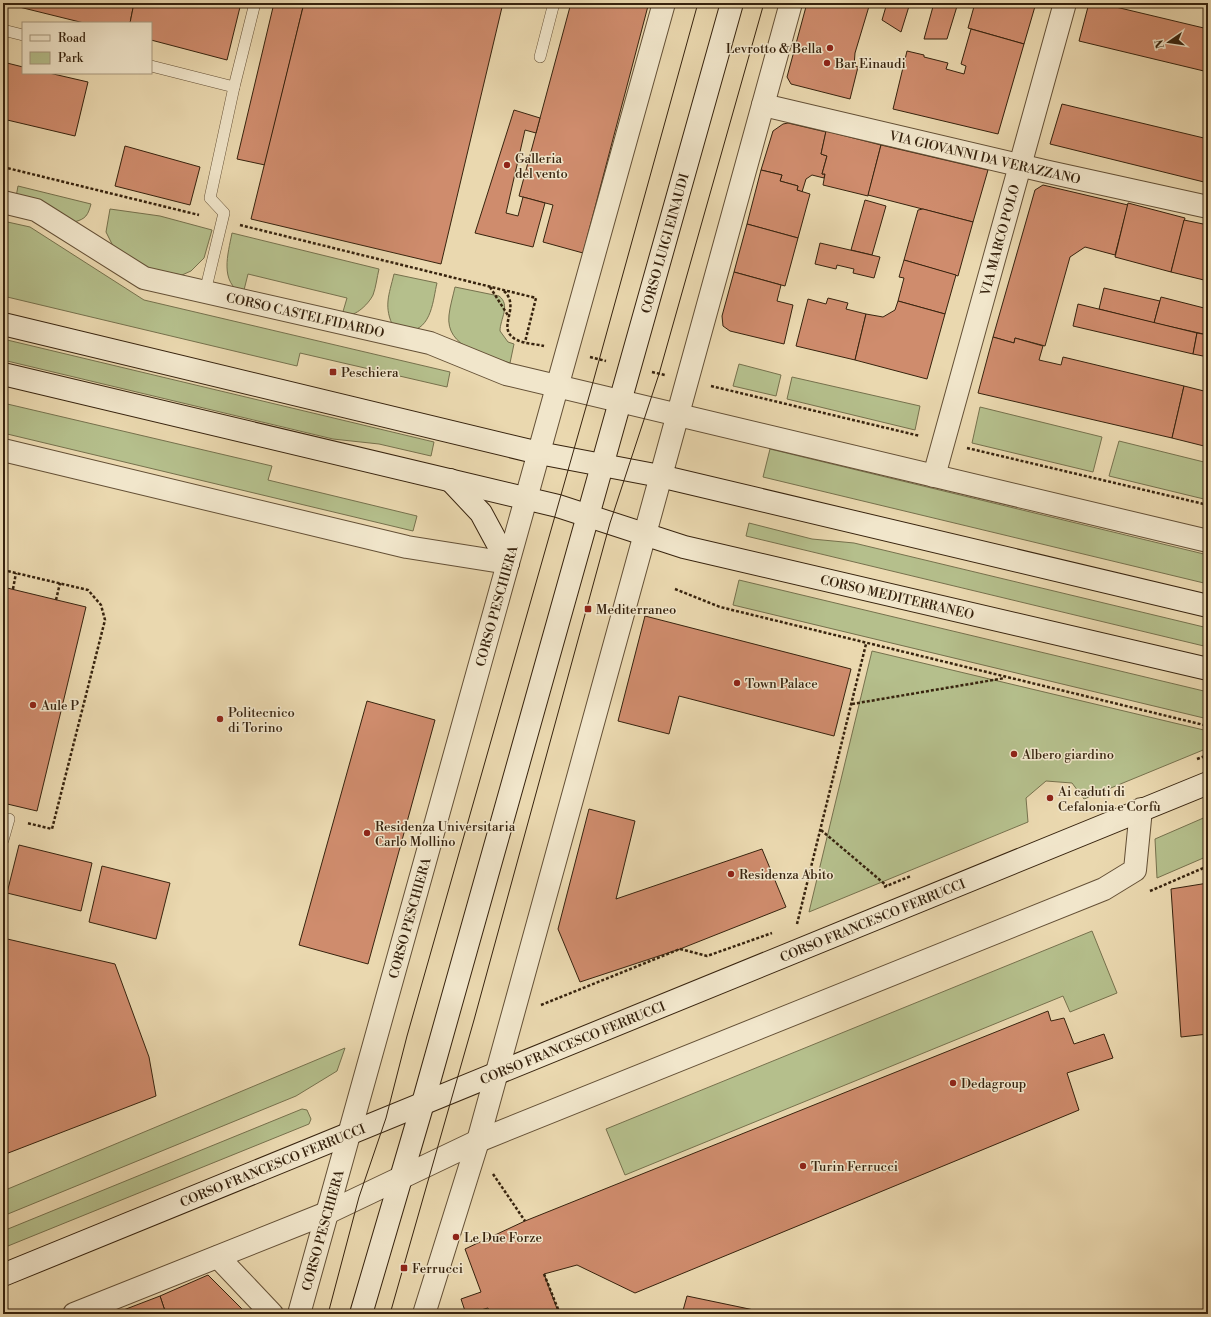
<svg xmlns="http://www.w3.org/2000/svg" width="1211" height="1317" font-family="'Libre Bodoni',serif">
	<rect width="100%" height="100%" fill="#ead8af"/>
	<filter id="stains"><feTurbulence type="fractalNoise" baseFrequency=".005" numOctaves="4"/><feColorMatrix values="0 0 0 0 .2 0 0 0 0 .09 0 0 0 0 .02 0 0 0 .5 -.17"/></filter>
	<radialGradient id="worn" r=".72"><stop offset=".6" stop-color="#630" stop-opacity="0"/><stop offset="1" stop-color="#630" stop-opacity=".3"/></radialGradient>
	<g fill="#b5bf8c" stroke="#76714d">
		<path d="M18 186 91 204C88 215 86 219 74 222L16 197Z"/>
		<path d="M110 209 160 216 212 230 204 258 191 271 182 275 145 269 115 250 106 232Z"/>
		<path d="M3 221 30 227 144 300 450 372 447 387 300 353 297 366 3 296Z"/>
		<path d="M232 233 379 269C377 277 376 287 373 295 368 305 353 319 342 315L347 298 248 274 243 294C219 282 228 254 232 233Z"/>
		<path d="M394 274 437 283C433 299 432 329 409 331 405 332 398 329 394 328 383 307 389 295 394 274Z"/>
		<path d="M455 287 499 296C511 305 500 319 500 331L508 342 514 344 510 363C486 355 445 348 449 315 450 306 453 296 455 287Z"/>
		<path d="M3 339 434 442 431 456 379 444 333 439 3 360Z"/>
		<path d="M739 364 781 375 776 396 733 386Z"/>
		<path d="M792 377 920 406 915 430 787 399Z"/>
		<path d="M3 403 272 466 268 480 417 516 413 531 3 433Z"/>
		<path d="M980 407 1102 437 1093 472 972 443Z"/>
		<path d="M1119 441 1208 463V500L1109 476Z"/>
		<path d="M770 449 1208 555V584L763 477Z"/>
		<path d="M749 523 812 539 854 543 1208 628V647L746 536Z"/>
		<path d="M739 580 1208 692V719L733 605Z"/>
		<path d="M872 651 1208 731V748L1084 799 1072 783 1046 781 1026 798 1028 822 809 912Z"/>
		<path d="M1208 816V856L1157 878 1155 839Z"/>
		<path d="M1092 931 1117 993 1070 1012 1063 996 625 1175 606 1129Z"/>
		<path d="M345 1048 337 1071 296 1096 3 1216V1191Z"/>
		<path d="M302 1109 307 1110 311 1119 309 1124 3 1248V1231Z"/>
	</g>
	<g fill="#cf8c6d" stroke="#37230e">
		<path d="M3 3H134L130 23H84Z"/>
		<path d="M134 3H241L227 60 151 40V23H130Z"/>
		<path d="M274 3H304L265 165 237 159Z"/>
		<path d="M304 3H503L441 264 251 219Z"/>
		<path d="M571 3H639L648 6 583 253 543 242 553 205 519 196Z"/>
		<path d="M807 3H870L855 53 854 66 858 67 850 99 791 84 787 77Z"/>
		<path d="M887 3H910L901 32 882 20Z"/>
		<path d="M934 3H958L947 39H924Z"/>
		<path d="M975 3H1036L1024 44 968 28Z"/>
		<path d="M1089 3H1099L1208 29V72L1079 41Z"/>
		<path d="M971 29 1024 44 998 134 893 109 907 51 924 55V57L948 63 946 69 964 74 966 66 961 64Z"/>
		<path d="M3 62 23 67V73H49L88 82 75 136 3 119Z"/>
		<path d="M1062 104 1208 139V183L1050 144Z"/>
		<path d="M514 110 540 118 536 133 525 130 506 213 518 216 523 197 545 203 533 247 475 233Z"/>
		<path d="M788 123 826 132 821 154 827 156 822 174H825L824 178 812 175 806 179 802 192 797 190 798 186 780 181 782 175 761 170 773 131 783 124Z"/>
		<path d="M826 131 881 145 868 196 823 185 825 174H822L827 156 821 154Z"/>
		<path d="M881 145 988 170 973 222 868 195Z"/>
		<path d="M125 146 200 167 190 205 115 186Z"/>
		<path d="M761 170 782 175 780 181 798 186 797 190 810 194 798 238 747 224Z"/>
		<path d="M1043 185 1128 205 1115 255 1085 247 1070 257 1045 346 1015 338 1014 343 993 337 1035 190Z"/>
		<path d="M865 200 886 206 872 255 851 250Z"/>
		<path d="M1128 203 1185 218 1171 272 1115 257Z"/>
		<path d="M923 209 973 222 958 276 904 260 918 210Z"/>
		<path d="M1184 220 1208 225V281L1171 272Z"/>
		<path d="M747 224 798 238 785 286 734 272Z"/>
		<path d="M820 243 880 257 874 278 853 273 854 269 837 265 836 269 815 264Z"/>
		<path d="M904 260 956 275 945 314 898 301 904 278 899 277Z"/>
		<path d="M734 272 781 285 777 301 793 305 784 344 730 331 723 326 722 316Z"/>
		<path d="M1104 288 1160 301 1154 323 1099 309Z"/>
		<path d="M1161 297 1208 309V335L1154 323Z"/>
		<path d="M828 298 848 303 846 309 866 314 855 360 796 346 808 299 826 304Z"/>
		<path d="M898 301 945 314 927 379 855 360 866 314 883 317 895 310Z"/>
		<path d="M1078 304 1197 333 1193 354 1073 326Z"/>
		<path d="M1197 333 1208 335V357L1193 354Z"/>
		<path d="M993 337 1014 343 1015 338 1043 346 1039 360 1061 365 1063 357 1184 386 1172 438 978 393Z"/>
		<path d="M1184 386 1208 392V447L1172 438Z"/>
		<path d="M3 587 86 607 37 811 3 803Z"/>
		<path d="M645 616 851 669 834 736 679 696 669 734 618 721Z"/>
		<path d="M367 701 435 720 368 964 299 945Z"/>
		<path d="M589 809 635 821 616 899 762 849 786 907 680 949 580 982 558 929Z"/>
		<path d="M19 845 92 863 81 911 7 893Z"/>
		<path d="M102 866 170 883 156 939 89 922Z"/>
		<path d="M1208 883V1034L1181 1037 1171 889Z"/>
		<path d="M3 938 115 964 149 1057 156 1096 3 1155Z"/>
		<path d="M1048 1011 1051 1021 1064 1018 1074 1044 1104 1034 1113 1058 1067 1073 1079 1110 635 1293 577 1265 544 1274 559 1314H490L488 1308 466 1314 461 1299 481 1292 465 1249 525 1221Z"/>
		<path d="M208 1275 247 1314H166L160 1296Z"/>
		<path d="M160 1296 166 1314H113Z"/>
		<path d="M687 1296 773 1314H682Z"/>
	</g>
	<g fill="none" stroke-linecap="round" stroke-linejoin="round">
		<g stroke="#645036" stroke-width="12">
			<g id="service">
				<path d="M3 30 23 35"/>
				<path d="M540 57 554 3"/>
				<path d="M151 66 234 87 210 198 224 213 205 292"/>
				<path d="M234 87 255 3"/>
				<path d="M3 840 9 819"/>
			</g>
		</g>
		<g stroke="#645036" stroke-width="24">
			<g id="minor">
				<path id="s1" d="M763 105 1044 171 1208 207"/>
				<path id="s2" d="M3 202 36 210 144 278 430 343 506 374 1208 541"/>
				<path d="M3 450 407 547 508 563"/>
				<path id="s3" d="M934 476 1065 3"/>
				<path d="M218 1257 272 1314"/>
				<path d="M74 1314 327 1213 478 1141 1104 889 1135 870 1141 809"/>
				<path id="s4" d="M299 1314 664 3"/>
				<path d="M424 1314 478 1141 791 3"/>
			</g>
		</g>
		<g stroke="#37230e" stroke-width="24">
			<g id="secondary">
				<path d="M3 324 539 453 660 476 1208 606"/>
				<path id="s5" d="M3 374 558 506 684 547 1208 669"/>
				<path d="M450 480 481 513 508 563"/>
				<path id="s6" d="M3 1275 1208 783"/>
				<path id="s7" d="M361 1314 423 1103 732 3"/>
			</g>
		</g>
		<g stroke="#37230e" stroke-width="2.5" stroke-dasharray="3 2" stroke-linecap="butt">
			<path d="M3 167 199 215"/>
			<path d="M240 225 536 298 525 342"/>
			<path d="M490 287 509 317"/>
			<path d="M504 291C522 308 494 329 517 340 525 344 536 344 544 346"/>
			<path d="M590 357 606 361"/>
			<path d="M652 372 665 375"/>
			<path d="M711 386 920 436"/>
			<path d="M967 448 1208 505"/>
			<path d="M3 570 88 590 101 605 105 620 52 829 27 823"/>
			<path d="M13 589 16 573"/>
			<path d="M675 589 720 607 1208 726"/>
			<path d="M56 600 60 583"/>
			<path d="M852 704 1005 678"/>
			<path d="M1197 759 1208 755"/>
			<path d="M821 830 887 886"/>
			<path d="M884 887 911 876"/>
			<path d="M1150 891 1208 866"/>
			<path d="M797 924 866 644"/>
			<path d="M541 1005 680 949 707 956 772 933"/>
			<path d="M493 1174 525 1221"/>
			<path d="M544 1274 560 1314"/>
		</g>
		<use href="#service" stroke="#f1e6cb" stroke-width="11"/>
		<use href="#minor" stroke="#f1e6cb" stroke-width="22"/>
		<use href="#secondary" stroke="#f1e6cb" stroke-width="22"/>
		<g stroke="#37230e" stroke-width="1">
			<path d="M328 1314 359 1197 386 1118 407 1036 590 393 698 3"/>
			<path d="M390 1314 474 1020 610 523 659 374 764 3"/>
		</g>
	</g>
	<g fill="#8f2418" stroke="#f1e6cb" stroke-width="1.5">
		<circle cx="830" cy="48" r="4"/>
		<circle cx="827" cy="63" r="4"/>
		<circle cx="507" cy="165" r="4"/>
		<rect x="329" y="368" width="8" height="8" rx="2"/>
		<rect x="584" y="605" width="8" height="8" rx="2"/>
		<circle cx="737" cy="683" r="4"/>
		<circle cx="33" cy="705" r="4"/>
		<circle cx="220" cy="719" r="4"/>
		<circle cx="1014" cy="754" r="4"/>
		<circle cx="1050" cy="798" r="4"/>
		<circle cx="367" cy="833" r="4"/>
		<circle cx="731" cy="874" r="4"/>
		<circle cx="953" cy="1083" r="4"/>
		<circle cx="803" cy="1166" r="4"/>
		<circle cx="456" cy="1237" r="4"/>
		<rect x="400" y="1264" width="8" height="8" rx="2"/>
	</g>
	<g text-anchor="middle" stroke-width="3" stroke-linejoin="round" paint-order="stroke">
		<g font-size="13" fill="#37230e" stroke="#f1e6cb" text-anchor="start">
			<text x="822" y="53" text-anchor="end">Levrotto &amp; Bella</text>
			<text x="835" y="68">Bar Einaudi</text>
			<text x="515" y="163">Galleria<tspan x="515" dy="15">del vento</tspan></text>
			<text x="341" y="377">Peschiera</text>
			<text x="596" y="614">Mediterraneo</text>
			<text x="745" y="688">Town Palace</text>
			<text x="41" y="710">Aule P</text>
			<text x="228" y="717">Politecnico<tspan x="228" dy="15">di Torino</tspan></text>
			<text x="1022" y="759">Albero giardino</text>
			<text x="1058" y="796">Ai caduti di<tspan x="1058" dy="15">Cefalonia e Corfù</tspan></text>
			<text x="375" y="831">Residenza Universitaria<tspan x="375" dy="15">Carlo Mollino</tspan></text>
			<text x="739" y="879">Residenza Abito</text>
			<text x="961" y="1088">Dedagroup</text>
			<text x="811" y="1171">Turin Ferrucci</text>
			<text x="464" y="1242">Le Due Forze</text>
			<text x="412" y="1273">Ferrucci</text>
		</g>
		<g font-size="13" fill="#37230e" stroke="#f1e6cb">
			<text dy="5" stroke="none"><textPath href="#s1" startOffset="228">VIA GIOVANNI DA VERAZZANO</textPath></text>
			<text dy="5" stroke="none"><textPath href="#s3" startOffset="245">VIA MARCO POLO</textPath></text>
			<text dy="5" stroke="none"><textPath href="#s7" startOffset="1113">CORSO LUIGI EINAUDI</textPath></text>
			<text dy="5" stroke="none"><textPath href="#s2" startOffset="327">CORSO CASTELFIDARDO</textPath></text>
			<text dy="5" stroke="none"><textPath href="#s5" startOffset="922">CORSO MEDITERRANEO</textPath></text>
			<text dy="5" stroke="none"><textPath href="#s4" startOffset="735">CORSO PESCHIERA</textPath></text>
			<text dy="5" stroke="none"><textPath href="#s4" startOffset="411">CORSO PESCHIERA</textPath></text>
			<text dy="5" stroke="none"><textPath href="#s6" startOffset="939">CORSO FRANCESCO FERRUCCI</textPath></text>
			<text dy="5" stroke="none"><textPath href="#s6" startOffset="615">CORSO FRANCESCO FERRUCCI</textPath></text>
			<text dy="5" stroke="none"><textPath href="#s6" startOffset="291">CORSO FRANCESCO FERRUCCI</textPath></text>
			<text dy="5" stroke="none"><textPath href="#s4" startOffset="87">CORSO PESCHIERA</textPath></text>
		</g>
	</g>
	<rect width="1211" height="1317" fill="none" stroke="#ead8af" stroke-width="16"/>
	<rect x="4" y="4" width="1203" height="1309" fill="none" stroke="#37230e" stroke-width="2"/>
	<rect x="8" y="8" width="1195" height="1301" fill="none" stroke="#37230e"/>
	<rect x="22" y="22" width="130" height="52" fill="#f1e6cb" stroke="#a7987f"/>
	<rect x="30" y="35" width="20" height="6" fill="#f1e6cb" stroke="#a7987f"/>
	<text x="58" y="42" font-size="12" fill="#37230e">Road</text>
	<rect x="30" y="52" width="20" height="12" fill="#b5bf8c" stroke="#a7987f"/>
	<text x="58" y="62" font-size="12" fill="#37230e">Park</text>
	<g transform="translate(1169 42) rotate(257)" stroke="#f1e6cb" stroke-width="3" paint-order="stroke">
	<path d="M0-3L7 15L0 10L-7 15Z" fill="#37230e"/>
	<text y="-6" font-size="11" font-weight="bold" text-anchor="middle" fill="#37230e">N</text>
	</g>
	<rect width="100%" height="100%" filter="url(#stains)"/>
	<rect width="100%" height="100%" fill="url(#worn)"/>
</svg>
